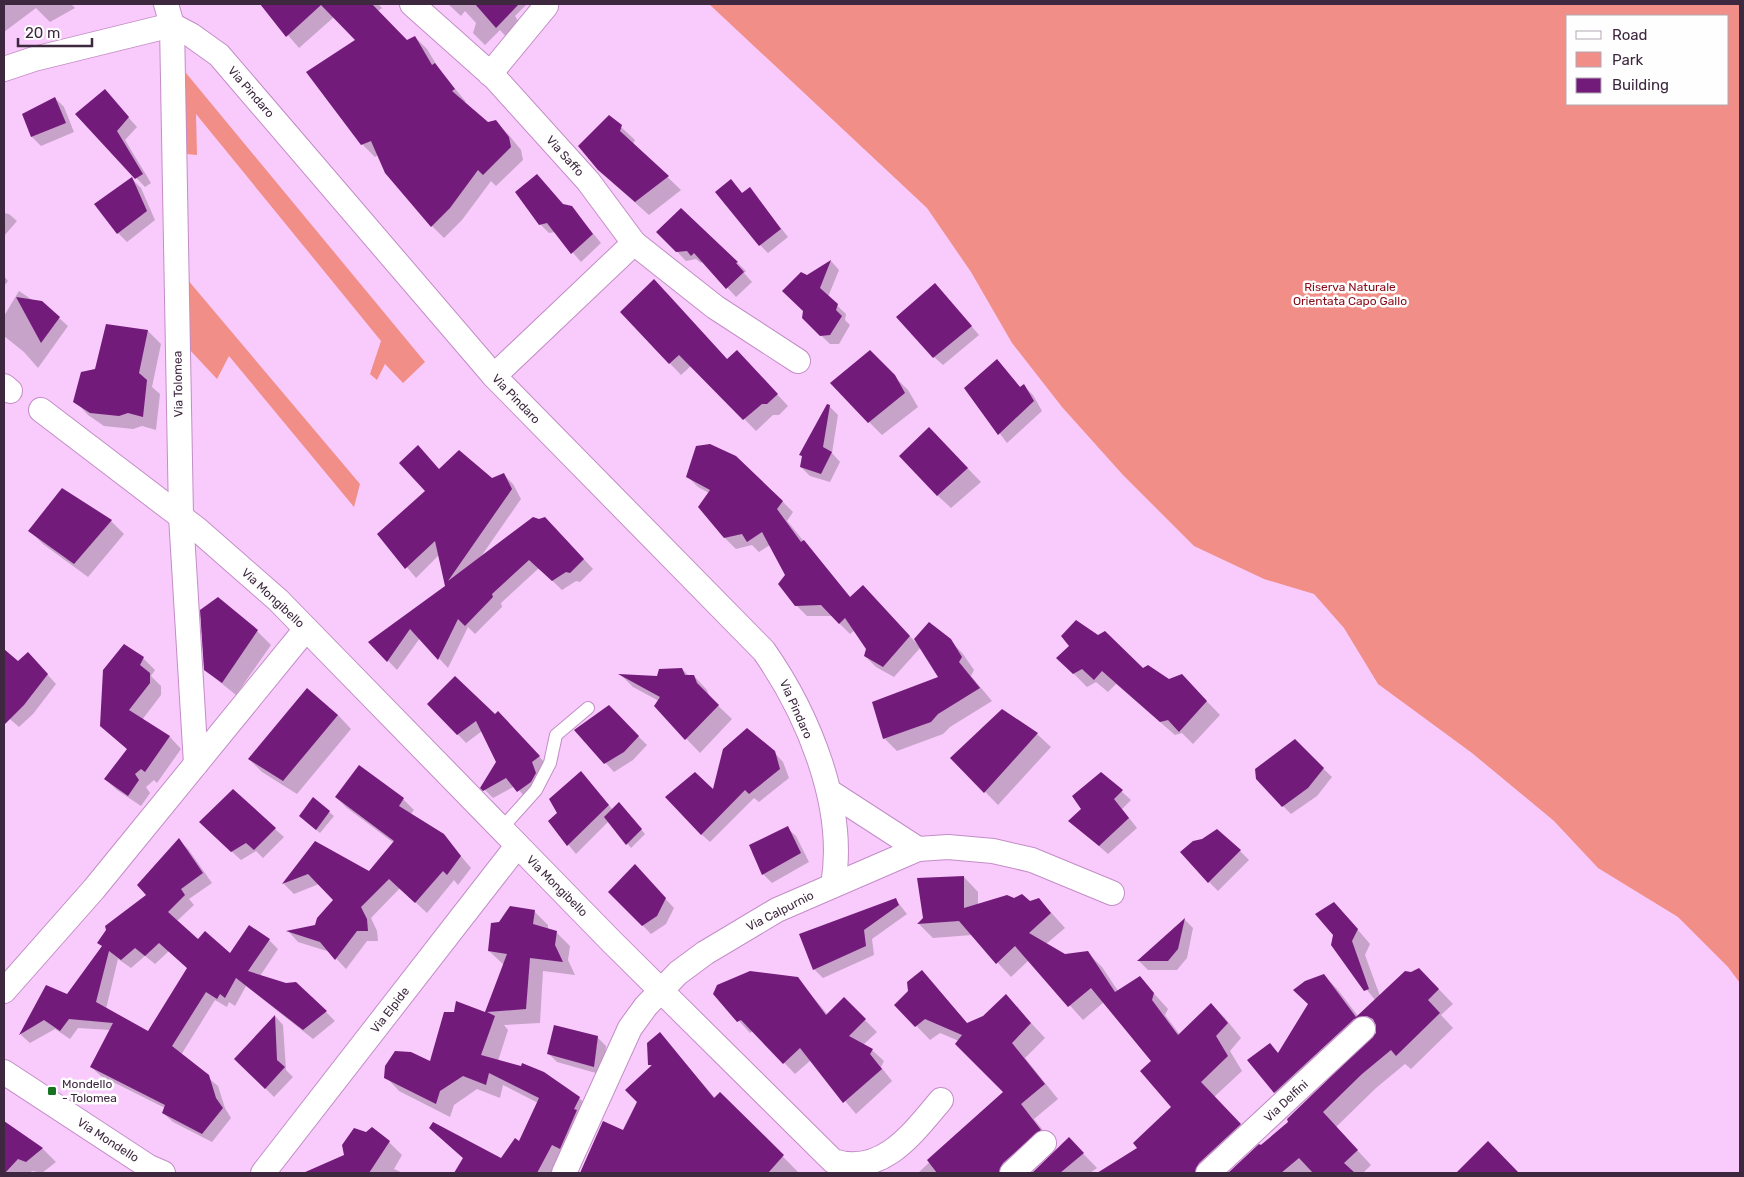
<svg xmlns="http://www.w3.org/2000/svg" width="1744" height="1177" font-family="Rubik,sans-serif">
	<rect width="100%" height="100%" fill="#f9cbfc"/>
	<g fill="#f18e87" fill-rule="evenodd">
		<path d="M709 4H1740V983L1728 967 1678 917 1598 868 1554 821 1472 753 1378 684 1344 628 1314 594 1264 579 1194 546 1123 475 1062 407 1012 343 971 272 927 208ZM1568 16H1728V104H1568Z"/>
		<path d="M186 73 425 362 403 383 385 364 377 380 370 374 381 341 196 114 197 155 186 154Z"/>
		<path d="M187 279 360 484 354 507 229 356 217 379 188 348Z"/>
	</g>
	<g fill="#0003" fill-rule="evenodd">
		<path d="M4 4H71L75 8 50 22 36 8 4 32Z"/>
		<path d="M267 4H378L382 8 378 11 407 42 415 37 427 49 439 69 466 102 464 103 488 124 496 122 508 134 521 150 523 160 496 186 491 181 462 220 444 238 432 226 378 155 375 157 362 144 357 40 334 17 299 48 264 7Z"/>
		<path d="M448 4H527L515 16 522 27 509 40 500 30 485 45 473 33 476 23 465 11 461 16Z"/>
		<path d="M55 98 64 107 74 132 41 146 32 137 24 115Z"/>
		<path d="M113 100 137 127 125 140 151 183 145 187 76 114Z"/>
		<path d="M609 116 635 140 633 144 681 190 649 215 613 183Z"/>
		<path d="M132 179 141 188 155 220 127 242 118 233Z"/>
		<path d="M731 181 743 194 750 189 788 237 768 253 760 245Z"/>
		<path d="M564 206 571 207 601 243 581 262 555 232 549 233 540 224Z"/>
		<path d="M681 209 746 271 744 273 752 282 736 297 703 261 701 263 696 259 686 261 658 232Z"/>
		<path d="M4 213 9 214 17 221 4 236Z"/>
		<path d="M831 261 839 270 828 297 846 314 845 320 850 325 839 344H830L803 318 807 276Z"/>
		<path d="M4 276 8 281 4 286Z"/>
		<path d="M935 284 979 335 943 365 934 357Z"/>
		<path d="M19 291 59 318 68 326 38 368 24 352 4 336V316Z"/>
		<path d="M666 292 728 360 748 363 788 406 779 415H773L756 431 692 365 681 375 621 312Z"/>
		<path d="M148 331 161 344 152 387 160 394 156 430 142 426 133 429 104 426 88 415 75 401 96 370Z"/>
		<path d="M870 352 908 390 918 407 882 435 869 422Z"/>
		<path d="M997 361 1021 388 1024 386 1033 395 1042 411 1007 443 965 388Z"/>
		<path d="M829 406 838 415 832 453 840 462 830 482 810 476 801 467 803 457 801 455Z"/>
		<path d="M942 442 981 482 951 508 937 495Z"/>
		<path d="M440 470 492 479 504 475 513 484 521 499 480 558 555 528 593 569 580 582 576 581 562 590 539 568 501 603 502 607 475 634 468 627 448 668 420 638 397 670 370 642 446 587 439 555 416 578 379 534 427 491Z"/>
		<path d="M687 476 782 501 793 512 787 521 851 598H874L919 646 950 640 963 654 974 670 971 676 992 701 950 727 943 734 897 751 884 738 940 678 921 647 894 677 876 667 865 656 867 649 855 630 850 634 832 616H807L796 605 787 575 770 545 759 552 752 545 736 549 725 538 709 493 698 487Z"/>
		<path d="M62 489 111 521 124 534 88 577 43 544 30 531Z"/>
		<path d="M257 631 271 645 236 695 205 670Z"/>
		<path d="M9 656 18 663H37L56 684 33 714 19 727 4 714V662Z"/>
		<path d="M143 658 155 670 151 676 161 686V695L142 720 170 737 181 749 157 783 154 780 146 787 150 793 141 806 117 790 105 779 128 750 101 726Z"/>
		<path d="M1058 658 1143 670 1195 689 1220 715 1193 744 1182 733 1175 735 1116 684 1108 692 1096 682 1087 687Z"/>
		<path d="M682 669 689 676H694L707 690 710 698 732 719 700 753 655 706 659 701 633 687 621 675 658 677Z"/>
		<path d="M429 704 495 716 506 721 547 765 527 799 515 786 493 798 482 787 498 762 482 731 466 743Z"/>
		<path d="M608 706 647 745 633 760 614 772 576 731Z"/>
		<path d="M1003 710 1037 734 1051 747 998 805 952 758Z"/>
		<path d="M338 715 351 729 297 794 262 772 249 759Z"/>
		<path d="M1295 741 1332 777 1317 796 1291 814 1283 806Z"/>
		<path d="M774 752 783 762 789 778 759 802 754 798 710 842 701 834 713 792Z"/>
		<path d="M1101 773 1131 800 1122 809 1137 828 1108 854 1070 821 1083 809Z"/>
		<path d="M589 782 613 810 623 808 645 834 631 848 609 821 576 854 549 821Z"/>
		<path d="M336 797 403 799 414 810 410 815 443 835 471 868 458 885 454 880 427 913 400 888 371 918 377 931 378 941H367L346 969 330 952 298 942 289 932 316 926 335 900 319 884 294 894 284 884 315 842 369 872 394 843 347 808Z"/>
		<path d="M313 799 334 816 320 833 304 820Z"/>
		<path d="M787 828 796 836 809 862 772 883 763 874Z"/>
		<path d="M275 829 284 837 263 858 256 851 241 860 209 831Z"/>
		<path d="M179 840 188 849 212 883 189 899 194 905 177 921 198 940 230 954 269 940 278 949 260 976 326 1012 335 1021 313 1039 246 986 235 1006 229 1002 227 1007 215 1000 181 1055 218 1086 225 1108 231 1118 212 1142 173 1122 163 1113 165 1108 101 1076 91 1067 111 1030 78 1028 70 1039 55 1029 30 1043 21 1035 47 986 67 995 148 895ZM169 951 188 969 148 1033 106 1009 118 959 131 968 145 956 155 964Z"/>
		<path d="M1240 851 1249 860 1218 891 1209 882Z"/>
		<path d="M643 875 674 908 666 924 651 934 610 892Z"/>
		<path d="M964 877 978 892V905L1030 902 1039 899 1065 928 1046 944 1064 955 1087 952 1102 967 1118 991 1140 978 1168 1009 1165 1015 1180 1035 1211 1004 1225 1018 1241 1038 1230 1051 1242 1071 1214 1097 1254 1139 1219 1173H1119L1172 1107 1152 1061 1104 1002 1083 1020 1029 960 1011 977 972 935 933 938 919 924Z"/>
		<path d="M896 900 907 914 872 939 874 955 823 978 814 969Z"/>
		<path d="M534 911 548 925V930L557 933 570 946 568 960 575 975 543 971 540 1023 504 1025 508 1030 498 1061 579 1098 593 1111 558 1173H456L464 1159 445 1142 501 1160 520 1143 538 1103 503 1085 500 1098 477 1089 454 1105 450 1117 399 1091 386 1077 431 1063 486 1014 504 965 489 951 500 923Z"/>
		<path d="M1347 917 1370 944 1365 955 1380 996 1433 983 1453 1004 1441 1015 1453 1028 1411 1069 1405 1064 1376 1088 1336 1127 1371 1165 1363 1173H1230L1259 1146 1289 1123 1377 1034V1030L1368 1032 1289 1106 1275 1092 1269 1044 1279 1054 1310 1005 1324 975 1338 990 1358 1016 1375 1000 1332 945Z"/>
		<path d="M1185 920 1193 928 1187 958 1177 970H1148L1139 961Z"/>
		<path d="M922 972 968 1024 984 1017 1006 996 1045 1038 1025 1058 1058 1099 1034 1119 1054 1144 1023 1173H918L1004 1092 959 1041 940 1033 930 1040 896 1005 909 992Z"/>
		<path d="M797 978 828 1015 844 999 877 1032 863 1045 872 1050 884 1061 881 1067 892 1081 856 1114 811 1060 795 1074 753 1031 750 1033 715 994Z"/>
		<path d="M275 1016 283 1025 286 1070 293 1077 274 1097 236 1059Z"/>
		<path d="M660 1034 715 1098 720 1093 799 1173H581L603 1123 624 1132 652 1067 649 1064Z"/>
		<path d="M597 1037 606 1046 603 1075 557 1062 548 1053Z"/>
		<path d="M4 1123 43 1149 56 1162 42 1173 32 1171 30 1173H4Z"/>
		<path d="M1069 1139 1097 1168 1090 1173H1033Z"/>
		<path d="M389 1142 402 1155 394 1169 403 1173H332L329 1163Z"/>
		<path d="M1488 1143 1518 1173H1457Z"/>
	</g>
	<g fill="#731b7b" fill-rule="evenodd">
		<path d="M260 4H372L407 40 415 36 432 65 435 63 455 89 452 91 488 122 496 120 509 137 511 147 483 175 478 170 450 208 431 227 385 173 371 141 361 145 306 72 355 40 321 5 286 37Z"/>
		<path d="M475 4H519L496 28Z"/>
		<path d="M105 89 129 117 117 131 143 174 135 179 75 114Z"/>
		<path d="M55 97 66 123 31 137 22 114Z"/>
		<path d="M609 115 622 125 620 131 669 176 635 202 598 170 578 146Z"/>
		<path d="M537 174 563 204 572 206 593 234 571 254 547 223 539 225 515 192Z"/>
		<path d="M132 177 147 211 117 234 94 204Z"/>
		<path d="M731 179 742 193 750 187 781 229 759 246 715 192Z"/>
		<path d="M681 208 738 262 736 263 744 272 726 289 694 253 691 256 687 251 676 252 656 232Z"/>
		<path d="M831 260 820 288 838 304 836 310 842 316 830 335 820 336 802 318 803 311 782 291 801 272 807 275Z"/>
		<path d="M654 279 727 359 737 350 778 394 767 404H762L743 420 679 355 669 364 620 312Z"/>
		<path d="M935 283 972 326 933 358 896 317Z"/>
		<path d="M16 297 42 301 60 317 41 343Z"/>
		<path d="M106 324 148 330 139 373 147 380 143 417 128 413 119 416 90 413 73 402 81 372 95 369Z"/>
		<path d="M870 350 895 375 905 393 868 423 830 383Z"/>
		<path d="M997 359 1020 387 1024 384 1034 401 998 435 964 388Z"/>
		<path d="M827 404 830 405 823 447 832 452 821 474 800 467 802 456 799 455Z"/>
		<path d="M929 427 968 468 937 496 899 456Z"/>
		<path d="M710 444 736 456 783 501 777 509 801 542 804 540 850 597 863 585 910 636 883 667 864 656 866 649 845 618 839 624 821 605 795 606 778 584 785 575 762 532 747 542 742 534 724 538 698 507 710 490 686 477 696 446Z"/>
		<path d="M418 445 439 469 459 450 492 478 504 473 512 489 448 581 533 517 539 519 545 517 584 559 570 573 566 572 552 581 529 560 492 594 493 597 465 626 458 619 438 660 410 629 387 662 368 642 445 586 435 541 405 569 377 534 425 491 399 463Z"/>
		<path d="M62 488 112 520 74 564 28 531Z"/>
		<path d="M218 597 258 630 222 683 204 670 200 610Z"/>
		<path d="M1076 620 1098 635 1105 631 1143 668 1148 665 1169 679 1182 674 1207 701 1179 732 1168 720 1160 722 1102 671 1094 680 1082 669 1073 674 1056 658 1069 646 1061 636Z"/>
		<path d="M929 622 951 639 962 657 959 662 980 688 938 714 931 722 883 739 872 702 938 677 914 639Z"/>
		<path d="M124 644 144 657 140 665 150 673V683L129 710 170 736 145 772 141 769 135 774 139 780 128 796 104 779 127 749 100 726 103 670Z"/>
		<path d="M4 649 18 661 28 652 48 674 24 705 4 725Z"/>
		<path d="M682 668 685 675H694L697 683 719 705 685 740 654 706 660 697 618 674 657 676 659 669Z"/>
		<path d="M455 676 495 714 498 711 540 756 532 762 536 773 531 782 517 792 506 778 483 791 480 788 496 762 476 721 457 735 427 704Z"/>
		<path d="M307 688 338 715 283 781 248 759Z"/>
		<path d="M609 705 639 736 624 752 604 764 574 730Z"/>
		<path d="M1002 709 1038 733 984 793 950 758Z"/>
		<path d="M747 728 775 751 780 769 749 794 745 790 701 835 665 797 695 772 713 789 723 749Z"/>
		<path d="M1295 739 1324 768 1308 788 1282 807 1256 779 1255 769Z"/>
		<path d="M359 765 404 798 399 806 444 834 461 856 447 875 443 871 415 903 389 879 361 907 367 919 368 931H357L335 960 320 942 286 931 315 925 317 918 333 900 308 874 282 884 315 841 369 871 394 841 335 797Z"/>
		<path d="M581 771 609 805 567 846 548 821 557 813 549 799Z"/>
		<path d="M1101 772 1123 790 1114 799 1129 818 1099 846 1068 821 1081 809 1072 796Z"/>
		<path d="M233 789 276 828 254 850 246 843 231 852 199 822Z"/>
		<path d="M313 797 330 811 316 830 299 816Z"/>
		<path d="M619 802 642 829 626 845 604 817Z"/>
		<path d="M788 826 801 853 762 875 749 845Z"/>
		<path d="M1217 829 1241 850 1208 883 1180 852 1193 841 1202 839Z"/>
		<path d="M179 838 203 873 181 889 185 895 168 912 198 939 205 931 230 953 249 925 270 939 248 971 286 983 296 982 327 1011 303 1030 236 978 225 998 220 994 217 999 206 992 172 1046 209 1075 216 1098 223 1108 202 1134 162 1113 165 1105 90 1067 113 1023 69 1019 60 1031 44 1020 19 1035 46 985 67 994 102 946 97 943 106 930 105 926 146 895 137 885ZM159 943 187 968 148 1031 96 1002 109 951 121 960 135 948 145 956Z"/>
		<path d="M635 864 666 898 657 916 642 926 608 892Z"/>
		<path d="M964 876V908L1007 895 1014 898 1022 894 1030 901 1039 898 1051 913 1029 933 1065 954 1088 951 1115 992 1140 976 1154 993 1152 1000 1178 1035 1211 1003 1228 1023 1216 1036 1228 1056 1201 1082 1241 1124 1199 1163 1195 1173H1097L1137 1148 1133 1143 1171 1107 1140 1071 1151 1061 1091 988 1068 1007 1015 946 996 964 959 921 917 924 923 918 917 878Z"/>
		<path d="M896 898 899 905 864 930 866 946 813 970 799 934Z"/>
		<path d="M1334 902 1358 929 1352 941 1369 989 1364 991 1331 945 1333 935 1315 914Z"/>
		<path d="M510 906 535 910 533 924 557 931 555 945 563 962 530 958 526 1009 487 1012 495 1016 481 1055 521 1066 522 1063 544 1072 580 1097 574 1109 577 1110 560 1149 552 1145 537 1173H454L463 1158 429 1128 433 1122 501 1158 515 1138 519 1141 539 1098 489 1073 486 1085 463 1076 440 1091 436 1104 384 1078 385 1066 395 1051 411 1052 430 1061 444 1012H454L456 1001 485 1012 507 954 488 951 491 923 499 922Z"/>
		<path d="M1185 918 1178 949 1168 961H1137Z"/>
		<path d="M1419 968 1439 989 1428 1000 1440 1013 1396 1056 1391 1050 1362 1074 1323 1112 1358 1150 1344 1163 1355 1173H1313L1299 1158 1281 1173H1228L1259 1144 1261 1145 1288 1122 1287 1119 1376 1033V1025L1373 1019 1367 1016 1354 1019 1274 1093 1247 1060 1270 1043 1278 1053 1308 1004 1293 990 1305 981 1324 974 1356 1017 1405 971 1411 972Z"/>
		<path d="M922 970 967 1023 983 1016 1006 994 1031 1023 1012 1043 1045 1084 1021 1104 1041 1130 1003 1163 999 1173H937L927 1160 1003 1092 955 1044 962 1035 925 1019 915 1027 894 1005 908 991 907 982Z"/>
		<path d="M750 971 798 977 826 1015 844 997 866 1019 849 1036 873 1049 870 1054 882 1069 843 1103 800 1048 783 1064 741 1020 737 1022 713 994 717 985Z"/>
		<path d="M275 1015 277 1060 285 1067 265 1089 234 1059Z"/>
		<path d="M554 1025 598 1036 594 1067 547 1054Z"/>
		<path d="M660 1032 714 1098 720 1092 784 1155 768 1173H580L603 1121 623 1130 637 1102 625 1090 652 1065H648L647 1043Z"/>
		<path d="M4 1121 43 1148 26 1162 18 1159 5 1173Z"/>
		<path d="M372 1127 390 1141 369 1173H303L344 1155 342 1145 354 1128 366 1132Z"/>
		<path d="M1069 1137 1084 1153 1060 1173H1032Z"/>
		<path d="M1488 1141 1519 1173H1456Z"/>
	</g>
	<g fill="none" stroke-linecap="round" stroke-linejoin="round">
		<g stroke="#c38dc7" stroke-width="14">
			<path id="lane" d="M501 829 536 790 550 763 556 735 588 708"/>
		</g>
		<g stroke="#c38dc7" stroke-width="26">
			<g id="street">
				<path d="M166 4 172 25 181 516 196 764"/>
				<path d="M412 4 495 78 588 181 634 243 715 307 798 361"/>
				<path d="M172 25 191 35 219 55 494 376 764 651C808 714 847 807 833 885"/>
				<path d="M4 69 34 59 172 25"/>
				<path d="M490 74 546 6 545 4"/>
				<path d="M494 376 634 243"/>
				<path d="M4 386 10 391"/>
				<path d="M41 410 197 529 278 600 612 942 833 1161C882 1177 913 1133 941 1100"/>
				<path d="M830 792 918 849"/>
				<path d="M4 991 94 889 306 629"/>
				<path d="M4 1072 149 1167 163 1173"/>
				<path d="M263 1173 517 846"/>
				<path d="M564 1173 630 1028 646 1006 678 973 705 953 777 910 918 849 948 847 993 851 1032 860 1112 893"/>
				<path d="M1012 1173 1044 1143"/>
				<path d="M1208 1173 1363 1029"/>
			</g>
		</g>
		<use href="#lane" stroke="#fff" stroke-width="12"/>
		<use href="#street" stroke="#fff" stroke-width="24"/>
	</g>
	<rect fill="#177321" stroke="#fefefe" stroke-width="2" x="47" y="1086" width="10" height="10" rx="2.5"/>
	<g text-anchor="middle" stroke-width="5" stroke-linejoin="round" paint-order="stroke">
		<g font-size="12" fill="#3e283f" stroke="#fefefe">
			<text transform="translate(251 92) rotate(49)" y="4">Via Pindaro</text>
			<text transform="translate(565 156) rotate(48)" y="4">Via Saffo</text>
			<text transform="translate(178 384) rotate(-91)" y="4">Via Tolomea</text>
			<text transform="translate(516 399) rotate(46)" y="4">Via Pindaro</text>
			<text transform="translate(273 598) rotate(43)" y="4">Via Mongibello</text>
			<text transform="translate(796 709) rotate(66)" y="4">Via Pindaro</text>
			<text transform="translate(557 886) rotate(45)" y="4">Via Mongibello</text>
			<text transform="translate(780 911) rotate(-27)" y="4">Via Calpurnio</text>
			<text transform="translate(390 1010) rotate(-52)" y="4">Via Elpide</text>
			<text transform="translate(1286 1101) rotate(-43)" y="4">Via Delfini</text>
			<text transform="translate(108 1140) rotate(33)" y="4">Via Mondello</text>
		</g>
		<g font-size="12" fill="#8a0b19" stroke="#fefefe">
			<text x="1350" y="291">Riserva Naturale<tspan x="1350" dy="14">Orientata Capo Gallo</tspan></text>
		</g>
		<g font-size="12" fill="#3e283f" stroke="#fefefe" text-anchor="start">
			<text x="62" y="1088">Mondello<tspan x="62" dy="14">- Tolomea</tspan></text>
		</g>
	</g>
	<rect width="1744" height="1177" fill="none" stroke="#3e283f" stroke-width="10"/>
	<rect x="1566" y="15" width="162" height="90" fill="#fefefe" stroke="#b1a8b2"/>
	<rect x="1576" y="31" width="25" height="8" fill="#ffffff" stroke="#b1a8b2"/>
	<text x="1612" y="40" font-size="15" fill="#3e283f">Road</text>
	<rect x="1576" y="52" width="25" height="15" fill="#f18e87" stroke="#b1a8b2"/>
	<text x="1612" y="65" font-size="15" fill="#3e283f">Park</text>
	<rect x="1576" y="78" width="25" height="15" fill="#731b7b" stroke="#b1a8b2"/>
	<text x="1612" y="90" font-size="15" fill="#3e283f">Building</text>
	<path d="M18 38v8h74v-8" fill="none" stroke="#3e283f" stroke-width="2.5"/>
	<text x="25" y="38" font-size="15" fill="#3e283f" stroke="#fefefe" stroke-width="4" paint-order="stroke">20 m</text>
</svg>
